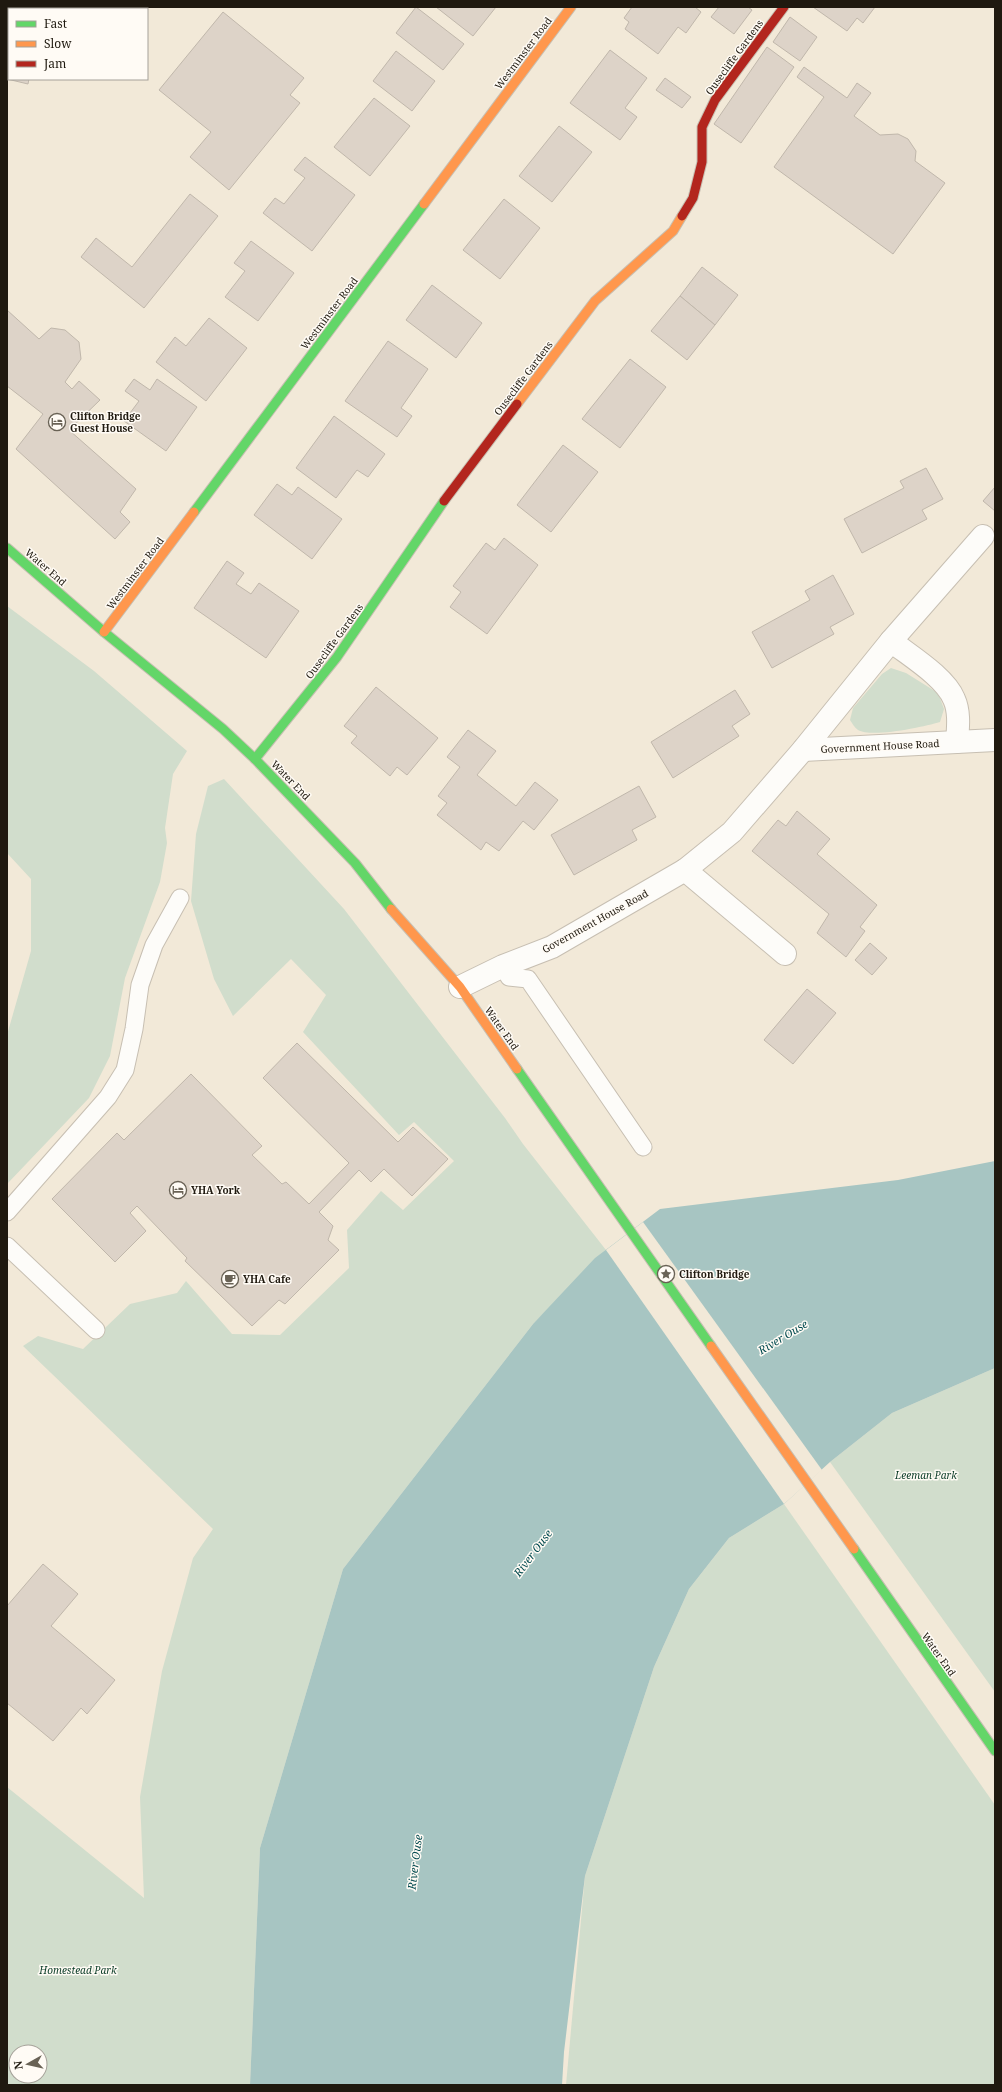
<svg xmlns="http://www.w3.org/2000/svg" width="1002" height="2092" font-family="'Noto Serif',serif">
	<rect width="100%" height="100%" fill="#f2e9d8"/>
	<g fill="#d1ddcc" fill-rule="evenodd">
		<path d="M7 606 94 671 187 751 173 774 165 828 167 843 160 882 125 978 110 1056 89 1098 7 1184V1035L31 951V879L7 853Z"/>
		<path d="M891 668 906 673 938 693 944 709 940 722C923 727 872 738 858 730 855 728 852 723 850 720L853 708 882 674Z"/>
		<path d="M224 779 344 909 505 1118 523 1144 606 1250 533 1324 343 1569 260 1848 250 2085H7V1787L144 1898 140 1797 162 1671 193 1558 213 1529 23 1346 38 1336 83 1349 130 1304 177 1293 186 1281 232 1334 280 1335 349 1268 347 1230 381 1191 403 1210 454 1161 414 1122 399 1135 303 1032 326 995 291 959 233 1016 214 979 191 901 196 834 208 786ZM16 2052H40V2076H16Z"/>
		<path d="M995 1368V1692L830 1462 892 1413Z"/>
		<path d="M784 1504 995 1805V2085H566L585 1876 654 1667 689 1589 729 1538Z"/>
	</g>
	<path fill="#a7c5c2" d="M995 1161V1368L892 1413 830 1462 784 1504 729 1538 689 1589 654 1667 585 1876 564 2052 562 2085H250L260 1848 343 1569 533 1324 595 1258 660 1209 898 1180Z"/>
	<path fill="#f2e9d8" d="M643 1222 822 1470 784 1504 606 1250Z"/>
	<g fill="#ddd3c8" stroke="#c0b7ab">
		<path d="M416 7 464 44 443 70 396 33Z"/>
		<path d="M436 7H496L473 36Z"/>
		<path d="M632 7H695L701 12 686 33 678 27 658 54 625 29 629 22 624 18Z"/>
		<path d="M719 7H748L752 10 734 34 711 17Z"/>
		<path d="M813 7H875L863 23 857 18 847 31Z"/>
		<path d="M223 12 304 78 290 95 300 103 229 190 190 157 211 132 159 90Z"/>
		<path d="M790 17 817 37 800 61 773 42Z"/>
		<path d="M7 32 9 33V79H29L28 84 7 79Z"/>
		<path d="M767 47 794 67 741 143 714 124Z"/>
		<path d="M610 50 647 78 625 108 637 117 620 140 570 103Z"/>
		<path d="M396 51 435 81 412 111 373 81Z"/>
		<path d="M804 67 847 98 857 83 871 93 854 116 880 135 898 134 908 139 916 151 915 161 945 183 893 254 774 167 824 97 797 77Z"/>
		<path d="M665 78 691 97 682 108 656 90Z"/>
		<path d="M374 98 410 126 370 176 334 147Z"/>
		<path d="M559 126 592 152 552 202 519 176Z"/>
		<path d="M305 157 355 195 312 251 263 213 275 198 284 204 305 178 294 170Z"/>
		<path d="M190 194 218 216 144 308 81 257 96 238 132 267Z"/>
		<path d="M504 199 540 228 500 279 463 250Z"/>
		<path d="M251 241 294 273 258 321 225 297 245 271 234 263Z"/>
		<path d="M702 267 738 295 715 325 680 296Z"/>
		<path d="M432 285 482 323 456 358 406 320Z"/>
		<path d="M680 296 715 325 687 360 651 331Z"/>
		<path d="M7 310 39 339 51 328 65 330 79 342 81 359 65 382 72 389 79 381 100 400 69 430 136 489 120 512 130 522 115 539 16 449 43 414 7 386Z"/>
		<path d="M209 318 247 348 206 401 156 362 175 337 186 346Z"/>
		<path d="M388 341 428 369 401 408 412 416 397 437 345 401Z"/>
		<path d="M630 359 666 387 620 448 582 419Z"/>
		<path d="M134 379 150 390 157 379 197 407 166 451 124 421 139 401 125 391Z"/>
		<path d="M334 416 385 454 368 477 357 470 336 498 296 468Z"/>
		<path d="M563 445 598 472 551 532 517 505Z"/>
		<path d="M926 468 943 499 922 510 927 519 862 553 844 519 904 488 900 481Z"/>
		<path d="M277 484 292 495 298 487 342 519 312 559 254 515Z"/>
		<path d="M995 487V511L983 501Z"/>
		<path d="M504 538 538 565 487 634 450 607 461 592 453 586 486 543 495 550Z"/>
		<path d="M227 561 244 573 236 584 251 594 259 583 299 611 266 658 194 608Z"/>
		<path d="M833 575 854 614 830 627 834 634 772 668 752 632 810 600 805 591Z"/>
		<path d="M376 687 438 738 407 775 397 767 390 776 351 743 357 736 344 726Z"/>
		<path d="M735 690 750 714 732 726 739 736 673 778 651 742Z"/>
		<path d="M468 730 496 751 477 775 516 806 535 782 558 800 534 830 523 821 499 851 486 842 481 850 437 815 447 803 438 796 460 767 447 757Z"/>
		<path d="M639 786 656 817 632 830 637 840 574 875 551 835Z"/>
		<path d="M797 811 830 839 817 854 877 905 860 927 865 931 846 957 817 933 829 914 752 851 778 820 786 826Z"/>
		<path d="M870 943 887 958 872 975 855 960Z"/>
		<path d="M807 989 836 1013 793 1064 764 1040Z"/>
		<path d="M297 1043 398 1142 413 1127 448 1159 412 1196 384 1169 371 1182 359 1170 319 1212 333 1226 328 1240 339 1250 285 1304 279 1300 252 1326 185 1261 187 1258 137 1206 130 1213 146 1231 115 1262 52 1199 117 1133 124 1140 191 1074 262 1146 252 1155 282 1184 286 1182 309 1204 349 1163 263 1078Z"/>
		<path d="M43 1564 78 1594 51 1626 115 1680 87 1714 81 1708 53 1741 7 1703V1606Z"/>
	</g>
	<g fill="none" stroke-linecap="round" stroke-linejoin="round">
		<g stroke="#c7bfb2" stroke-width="19">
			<g id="lane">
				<path d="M503 966 509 977 528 979 643 1147"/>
				<path d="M7 1212 108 1097 125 1070 134 1029 140 985 154 945 180 898"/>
				<path d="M7 1246 96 1330"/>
			</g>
		</g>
		<g stroke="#c7bfb2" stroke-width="24">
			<g id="street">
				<path d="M891 641C910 656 945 677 954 699 960 712 958 728 957 742"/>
				<path d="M803 750 995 740"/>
				<path d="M685 870 785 954"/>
				<path d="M460 987 503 966 552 947 685 870 732 832 803 750 891 641 983 536"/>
			</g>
		</g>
		<g stroke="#c7bfb2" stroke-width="11">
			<g id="fast">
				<path d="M194 512 424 204"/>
				<path d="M7 548 104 632 223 729 255 759 355 863 391 909"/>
				<path d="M255 759 337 657 444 501"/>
				<path d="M517 1069 711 1346"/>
				<path d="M854 1549 995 1751"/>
			</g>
		</g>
		<g stroke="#c7bfb2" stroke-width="11">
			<g id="slow">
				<path d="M424 204 571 7"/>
				<path d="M517 404 595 301 673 231 682 216"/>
				<path d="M104 632 194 512"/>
				<path d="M391 909 460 987 517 1069"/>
				<path d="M711 1346 854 1549"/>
			</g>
		</g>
		<g stroke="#c7bfb2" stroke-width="11">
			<g id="jam">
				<path d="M682 216 693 198 702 162V127L715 100 784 7"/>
				<path d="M444 501 517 404"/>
			</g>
		</g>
		<use href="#lane" stroke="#fdfcf9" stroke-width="17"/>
		<use href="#street" stroke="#fdfcf9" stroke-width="22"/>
		<use href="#fast" stroke="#63d668" stroke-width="9"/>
		<use href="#slow" stroke="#ff974d" stroke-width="9"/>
		<use href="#jam" stroke="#b3261e" stroke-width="9"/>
	</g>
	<defs>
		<g id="hotel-ring" transform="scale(0.9)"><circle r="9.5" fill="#fffbf5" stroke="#696255" stroke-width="1.5"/><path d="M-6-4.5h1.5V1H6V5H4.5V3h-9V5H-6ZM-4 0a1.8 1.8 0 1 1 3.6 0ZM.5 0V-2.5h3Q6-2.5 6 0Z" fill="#696255"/></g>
		<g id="sight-ring" transform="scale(0.9)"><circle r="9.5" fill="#fffbf5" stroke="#696255" stroke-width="1.5"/><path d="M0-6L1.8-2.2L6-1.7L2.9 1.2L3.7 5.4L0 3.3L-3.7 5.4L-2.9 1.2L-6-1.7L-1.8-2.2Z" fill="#696255"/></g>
		<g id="cafe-ring" transform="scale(0.9)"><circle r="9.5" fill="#fffbf5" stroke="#696255" stroke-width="1.5"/><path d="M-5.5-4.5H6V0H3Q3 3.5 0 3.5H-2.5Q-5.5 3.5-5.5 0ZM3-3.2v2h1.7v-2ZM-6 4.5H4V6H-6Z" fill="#696255"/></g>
	</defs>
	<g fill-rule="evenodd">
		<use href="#hotel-ring" x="57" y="422"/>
		<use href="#hotel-ring" x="178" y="1190"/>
		<use href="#sight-ring" x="666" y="1274"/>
		<use href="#cafe-ring" x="230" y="1279"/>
	</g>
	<g text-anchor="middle" stroke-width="3" stroke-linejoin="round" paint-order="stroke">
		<g font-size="10" fill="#1f190f" stroke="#fffbf5">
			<text transform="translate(523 53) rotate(-53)" y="4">Westminster Road</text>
			<text transform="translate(734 57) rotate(-54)" y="4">Ousecliffe Gardens</text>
			<text transform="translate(329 313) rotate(-53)" y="4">Westminster Road</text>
			<text transform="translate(523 378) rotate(-53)" y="4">Ousecliffe Gardens</text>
			<text transform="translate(46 567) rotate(41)" y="4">Water End</text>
			<text transform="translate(135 573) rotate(-53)" y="4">Westminster Road</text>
			<text transform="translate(334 641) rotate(-54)" y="4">Ousecliffe Gardens</text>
			<text transform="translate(880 746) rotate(-3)" y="4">Government House Road</text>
			<text transform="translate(291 780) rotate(46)" y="4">Water End</text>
			<text transform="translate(595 921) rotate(-29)" y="4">Government House Road</text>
			<text transform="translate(502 1028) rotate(55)" y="4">Water End</text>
			<text transform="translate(939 1654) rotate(55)" y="4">Water End</text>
		</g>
		<g font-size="10" font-weight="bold" fill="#1f190f" stroke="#fffbf5" text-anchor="start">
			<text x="70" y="420">Clifton Bridge<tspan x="70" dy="12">Guest House</tspan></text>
			<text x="191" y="1194">YHA York</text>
			<text x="679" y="1278">Clifton Bridge</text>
			<text x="243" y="1283">YHA Cafe</text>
		</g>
		<g font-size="10" font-style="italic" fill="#083a25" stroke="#fffbf5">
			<text x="926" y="1479">Leeman Park</text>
			<text x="78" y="1974">Homestead Park</text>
		</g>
		<g font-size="11" font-style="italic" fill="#00494e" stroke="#fffbf5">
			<text transform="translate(783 1337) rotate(-31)" y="4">River Ouse</text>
			<text transform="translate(533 1553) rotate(-53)" y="4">River Ouse</text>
			<text transform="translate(415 1862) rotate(-83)" y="4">River Ouse</text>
		</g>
	</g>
	<rect width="1002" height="2092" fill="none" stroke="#1f190f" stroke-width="16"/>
	<rect x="8" y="8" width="140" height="72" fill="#fffbf5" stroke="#a5a199"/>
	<rect x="16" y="21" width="20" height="6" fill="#63d668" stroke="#a5a199"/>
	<text x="44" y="28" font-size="12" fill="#1f190f">Fast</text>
	<rect x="16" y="41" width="20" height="6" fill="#ff974d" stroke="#a5a199"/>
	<text x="44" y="48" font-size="12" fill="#1f190f">Slow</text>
	<rect x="16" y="61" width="20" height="6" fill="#b3261e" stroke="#a5a199"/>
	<text x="44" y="68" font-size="12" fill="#1f190f">Jam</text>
	<g transform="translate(28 2064) rotate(262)"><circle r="19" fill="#fffbf5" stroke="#a5a199"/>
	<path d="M0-3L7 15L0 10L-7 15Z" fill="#696255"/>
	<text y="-6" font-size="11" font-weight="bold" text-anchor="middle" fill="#1f190f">N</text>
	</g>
</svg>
